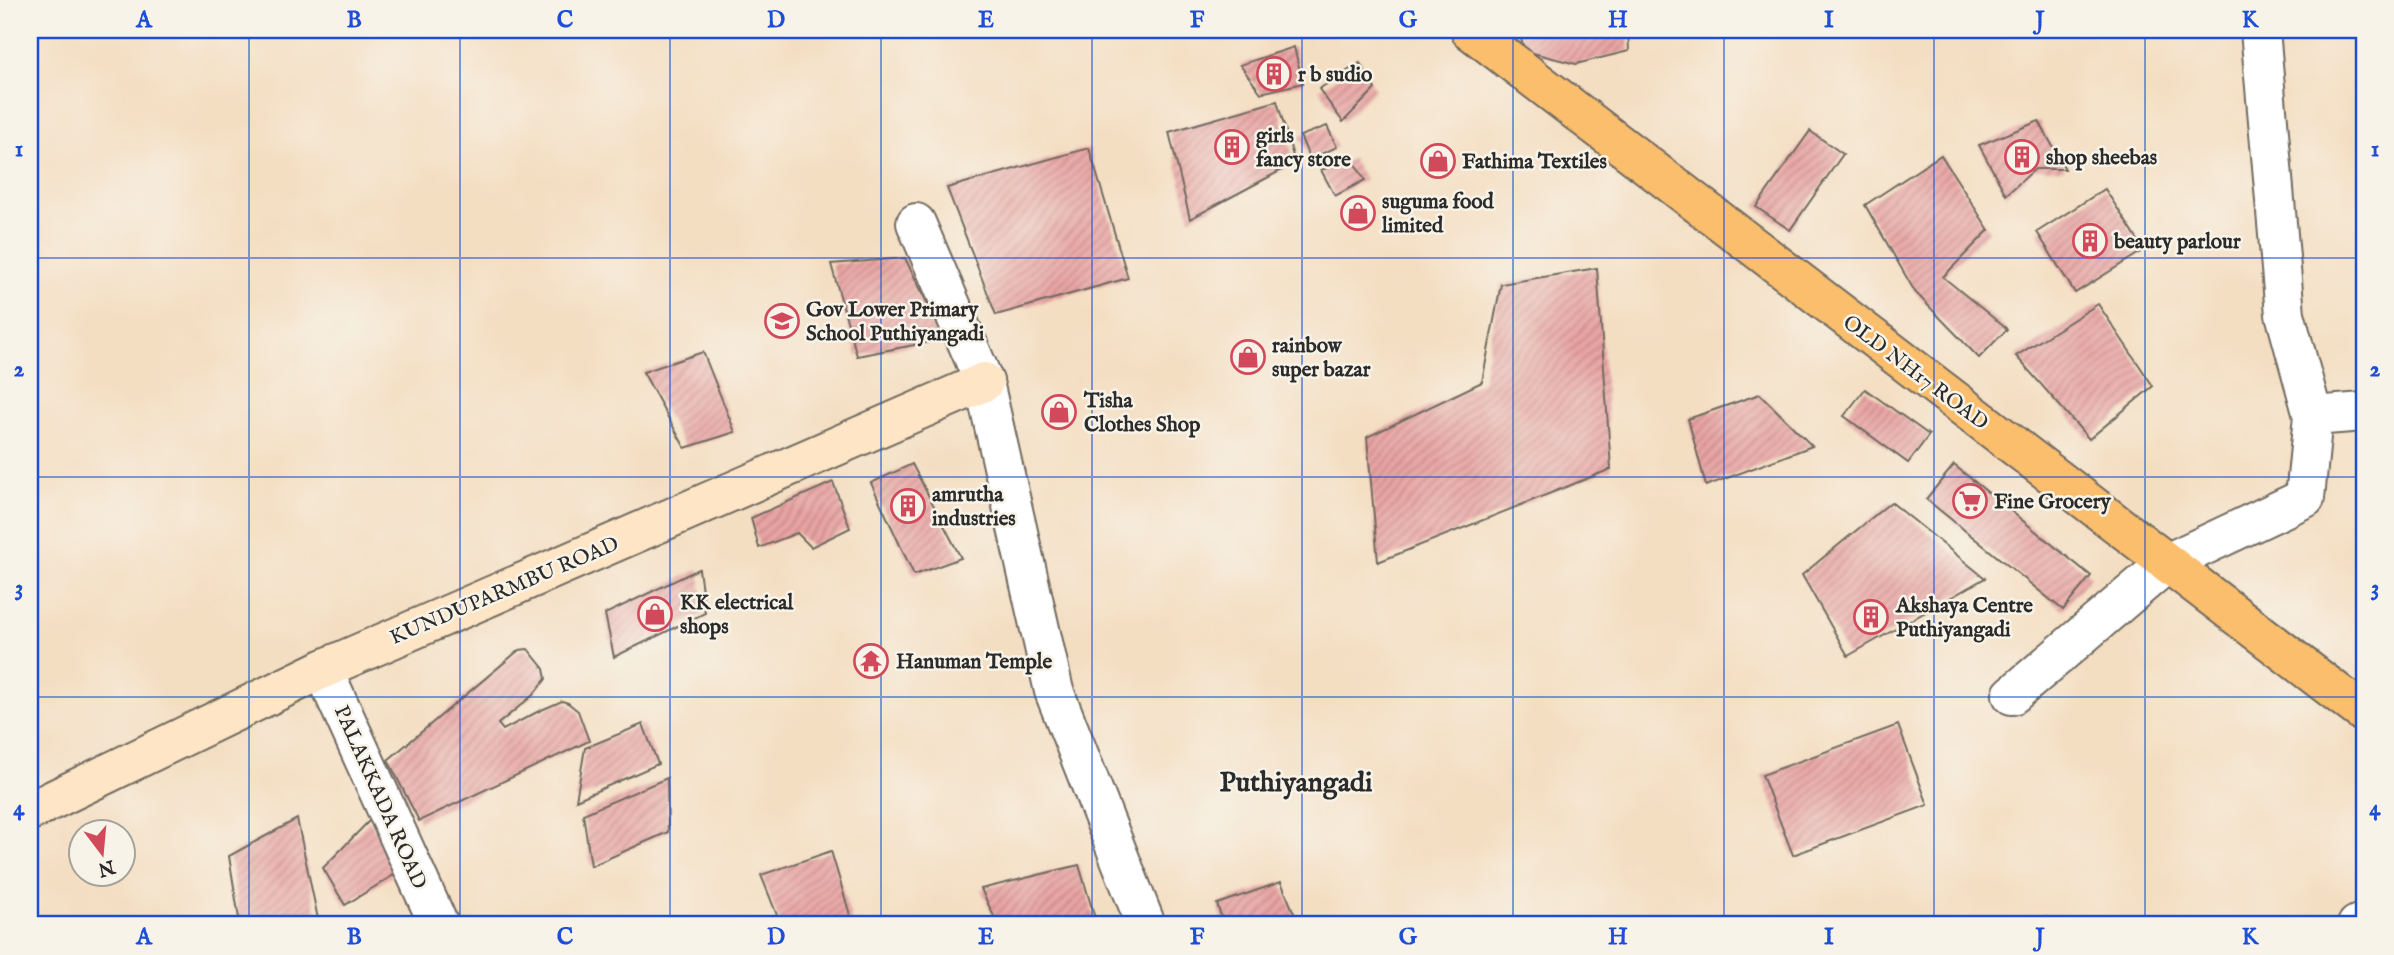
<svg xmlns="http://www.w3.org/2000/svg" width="2394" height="955" font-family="'IM FELL English',serif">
	<defs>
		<pattern id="building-hatch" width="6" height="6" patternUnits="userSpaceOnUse" patternTransform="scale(1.75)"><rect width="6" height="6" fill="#e9a4a3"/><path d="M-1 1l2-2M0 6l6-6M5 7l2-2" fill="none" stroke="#bd8685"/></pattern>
	</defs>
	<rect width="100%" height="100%" fill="#f7f3e8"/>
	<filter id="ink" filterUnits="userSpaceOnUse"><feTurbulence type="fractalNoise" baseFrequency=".0143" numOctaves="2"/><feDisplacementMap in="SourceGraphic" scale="14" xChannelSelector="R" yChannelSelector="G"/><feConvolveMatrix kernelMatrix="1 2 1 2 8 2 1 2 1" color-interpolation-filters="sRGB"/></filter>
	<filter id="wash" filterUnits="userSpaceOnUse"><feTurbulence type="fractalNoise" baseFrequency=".00686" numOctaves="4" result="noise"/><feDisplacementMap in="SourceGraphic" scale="28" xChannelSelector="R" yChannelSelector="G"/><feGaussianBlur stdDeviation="1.57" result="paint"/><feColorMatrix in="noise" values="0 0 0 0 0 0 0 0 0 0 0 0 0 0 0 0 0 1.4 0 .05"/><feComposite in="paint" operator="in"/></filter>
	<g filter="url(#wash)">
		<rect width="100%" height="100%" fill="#f4dec2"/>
		<g id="blocks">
			<g fill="url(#building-hatch)">
				<path d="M1518 30H1628L1629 51 1576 64 1525 51Z"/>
				<path d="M1294 47 1303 83 1261 93 1240 65Z"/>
				<path d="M1360 63 1375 89 1343 122 1319 89Z"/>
				<path d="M1277 101 1295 163 1190 219 1169 132Z"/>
				<path d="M2039 121 2065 169H2035L2006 195 1979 145Z"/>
				<path d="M1327 126 1337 147 1310 159 1300 136Z"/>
				<path d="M1810 131 1843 154 1790 230 1756 207Z"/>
				<path d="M1089 148 1128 278 996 315 947 188Z"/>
				<path d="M1941 155 1989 230 1943 277 2007 329 1979 358 1915 292 1865 205Z"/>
				<path d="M1352 159 1365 180 1335 196 1321 170Z"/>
				<path d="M2105 189 2144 250 2075 293 2037 232Z"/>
				<path d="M905 258 945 339 857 356 831 264Z"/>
				<path d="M1597 268 1611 469 1378 562 1367 437 1482 382 1501 284Z"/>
				<path d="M2098 304 2153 386 2089 439 2016 356Z"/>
				<path d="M703 352 735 432 685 448 643 372Z"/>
				<path d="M1865 389 1929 435 1908 463 1844 416Z"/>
				<path d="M1760 394 1812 446 1706 486 1688 419Z"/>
				<path d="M912 464 961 558 914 575 871 483Z"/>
				<path d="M1954 465 2091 576 2063 610 1926 499Z"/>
				<path d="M833 482 850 528 811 547 797 533 759 548 751 518Z"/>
				<path d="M1891 502 1985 578 1848 656 1802 575Z"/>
				<path d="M699 569 705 613 614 657 605 614Z"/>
				<path d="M528 649 544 669 546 679 533 695 498 724 503 730 539 711 562 701 568 703 578 711 589 741 419 821 388 760 519 650Z"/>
				<path d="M643 724 658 764 576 800 585 748Z"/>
				<path d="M1898 725 1928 805 1793 855 1762 775Z"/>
				<path d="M667 778 668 832 591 866 583 814Z"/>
				<path d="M297 819 318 919 301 925H240L229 856Z"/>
				<path d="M370 820 397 873 345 905 323 868Z"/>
				<path d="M831 851 853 925H781L761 875Z"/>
				<path d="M1079 865 1097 925H998L981 889Z"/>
				<path d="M1281 882 1299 925H1224L1217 904Z"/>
				<path d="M2046 917 2050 925H2021Z"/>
			</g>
		</g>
	</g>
	<g filter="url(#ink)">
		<use href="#blocks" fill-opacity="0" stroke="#716a60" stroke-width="2"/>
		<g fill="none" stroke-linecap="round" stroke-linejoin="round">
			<g stroke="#716a60" stroke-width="42">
				<g id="minor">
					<path d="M2260 30 2285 314 2313 416"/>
					<path d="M916 223 984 382 1054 691 1146 925"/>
					<path d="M323 669 439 925"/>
					<path d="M2012 695 2167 563 2305 498 2313 416 2364 412"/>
					<path d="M2357 925 2364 922"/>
				</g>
			</g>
			<g stroke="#716a60" stroke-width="42">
				<path id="secondary" d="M30 811 323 669 984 382"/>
			</g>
			<g stroke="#716a60" stroke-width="42">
				<path id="primary" d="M1470 30 2364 713"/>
			</g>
			<use href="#minor" stroke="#fff" stroke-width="38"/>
			<use href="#secondary" stroke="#fde5c5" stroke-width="38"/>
			<use href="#primary" stroke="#fabe6d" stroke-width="38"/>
		</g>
	</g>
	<path fill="none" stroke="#1d4ed8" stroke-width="2" stroke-opacity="0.55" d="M249 30V925M460 30V925M670 30V925M881 30V925M1092 30V925M1302 30V925M1513 30V925M1724 30V925M1934 30V925M2145 30V925M30 258H2364M30 477H2364M30 697H2364"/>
	<defs>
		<g id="building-ring" transform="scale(1.75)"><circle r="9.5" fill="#f7f3e8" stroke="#d1495b" stroke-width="1.5"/><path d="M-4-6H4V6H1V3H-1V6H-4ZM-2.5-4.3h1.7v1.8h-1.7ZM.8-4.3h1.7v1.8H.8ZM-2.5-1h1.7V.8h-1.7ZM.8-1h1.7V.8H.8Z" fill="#d1495b"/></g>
		<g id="shop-ring" transform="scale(1.75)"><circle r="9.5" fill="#f7f3e8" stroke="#d1495b" stroke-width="1.5"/><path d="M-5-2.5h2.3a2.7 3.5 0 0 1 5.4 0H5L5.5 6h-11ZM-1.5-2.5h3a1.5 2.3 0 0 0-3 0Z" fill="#d1495b"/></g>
		<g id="school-ring" transform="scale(1.75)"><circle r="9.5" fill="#f7f3e8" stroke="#d1495b" stroke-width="1.5"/><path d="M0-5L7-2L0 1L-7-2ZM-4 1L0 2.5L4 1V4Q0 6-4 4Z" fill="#d1495b"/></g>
		<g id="supermarket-ring" transform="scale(1.75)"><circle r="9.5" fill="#f7f3e8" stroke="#d1495b" stroke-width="1.5"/><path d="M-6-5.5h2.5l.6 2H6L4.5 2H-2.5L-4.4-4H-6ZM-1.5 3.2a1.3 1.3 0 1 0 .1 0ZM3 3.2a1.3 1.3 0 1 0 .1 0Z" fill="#d1495b"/></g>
		<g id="temple-ring" transform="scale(1.75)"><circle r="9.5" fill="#f7f3e8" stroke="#d1495b" stroke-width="1.5"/><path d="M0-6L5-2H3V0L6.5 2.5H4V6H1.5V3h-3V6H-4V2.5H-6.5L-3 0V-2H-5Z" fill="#d1495b"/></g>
	</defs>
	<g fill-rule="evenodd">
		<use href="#building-ring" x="1274" y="74"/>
		<use href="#building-ring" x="1232" y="147"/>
		<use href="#building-ring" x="2022" y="157"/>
		<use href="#shop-ring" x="1438" y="161"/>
		<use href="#shop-ring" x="1358" y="213"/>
		<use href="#building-ring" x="2090" y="241"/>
		<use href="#school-ring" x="782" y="321"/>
		<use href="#shop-ring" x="1248" y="357"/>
		<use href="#shop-ring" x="1059" y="412"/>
		<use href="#supermarket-ring" x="1970" y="501"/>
		<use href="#building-ring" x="908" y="506"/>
		<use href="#shop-ring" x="655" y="614"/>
		<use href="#building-ring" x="1871" y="617"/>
		<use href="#temple-ring" x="871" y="661"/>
	</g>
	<g text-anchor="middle" stroke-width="5" stroke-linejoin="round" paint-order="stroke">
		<g font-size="21" font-weight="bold" fill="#2b2b2b" stroke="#f7f3e8" text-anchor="start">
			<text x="1298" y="81">r b sudio</text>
			<text x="1256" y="142">girls<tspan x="1256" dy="24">fancy store</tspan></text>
			<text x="2046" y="164">shop sheebas</text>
			<text x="1462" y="168">Fathima Textiles</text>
			<text x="1382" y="208">suguma food<tspan x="1382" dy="24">limited</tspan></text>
			<text x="2114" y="248">beauty parlour</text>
			<text x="806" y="316">Gov Lower Primary<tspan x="806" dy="24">School Puthiyangadi</tspan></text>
			<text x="1272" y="352">rainbow<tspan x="1272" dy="24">super bazar</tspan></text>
			<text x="1084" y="407">Tisha<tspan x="1084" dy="24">Clothes Shop</tspan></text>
			<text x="932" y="501">amrutha<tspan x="932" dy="24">industries</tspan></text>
			<text x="1994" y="508">Fine Grocery</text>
			<text x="680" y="609">KK electrical<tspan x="680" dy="24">shops</tspan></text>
			<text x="1896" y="612">Akshaya Centre<tspan x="1896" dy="24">Puthiyangadi</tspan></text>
			<text x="896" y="668">Hanuman Temple</text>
		</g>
		<g font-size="21" fill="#2b2b2b" stroke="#f7f3e8">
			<text transform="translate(1916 372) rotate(37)" y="7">OLD NH17 ROAD</text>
			<text transform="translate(504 590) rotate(-23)" y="7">KUNDUPARMBU ROAD</text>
			<text transform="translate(381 797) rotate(66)" y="7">PALAKKADA ROAD</text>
		</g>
		<g font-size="28" font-weight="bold" fill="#2b2b2b" stroke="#f7f3e8">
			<text x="1296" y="791">Puthiyangadi</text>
		</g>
	</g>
	<rect width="2394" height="955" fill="none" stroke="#f7f3e8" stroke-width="77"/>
	<g transform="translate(102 853) rotate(164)"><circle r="33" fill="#f7f3e8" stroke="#a5a39c" stroke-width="2"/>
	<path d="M0-5L12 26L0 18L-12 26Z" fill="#d1495b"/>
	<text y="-10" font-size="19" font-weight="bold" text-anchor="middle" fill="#2b2b2b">N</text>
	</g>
	<rect x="38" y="38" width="2318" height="878" fill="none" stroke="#1d4ed8" stroke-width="2.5"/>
	<g font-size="23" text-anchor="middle" font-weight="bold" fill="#1d4ed8">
		<text x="144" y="27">A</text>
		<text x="354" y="27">B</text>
		<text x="565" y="27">C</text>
		<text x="776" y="27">D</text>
		<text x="986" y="27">E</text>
		<text x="1197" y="27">F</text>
		<text x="1408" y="27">G</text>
		<text x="1618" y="27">H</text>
		<text x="1829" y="27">I</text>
		<text x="2040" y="27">J</text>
		<text x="2250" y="27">K</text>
		<text x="19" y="156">1</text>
		<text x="2375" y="156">1</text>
		<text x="19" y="376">2</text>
		<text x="2375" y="376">2</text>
		<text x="19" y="595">3</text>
		<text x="2375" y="595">3</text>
		<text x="19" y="815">4</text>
		<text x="2375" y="815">4</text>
		<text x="144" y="944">A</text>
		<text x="354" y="944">B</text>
		<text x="565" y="944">C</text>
		<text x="776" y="944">D</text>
		<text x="986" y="944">E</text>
		<text x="1197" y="944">F</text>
		<text x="1408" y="944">G</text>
		<text x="1618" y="944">H</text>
		<text x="1829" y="944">I</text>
		<text x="2040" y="944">J</text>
		<text x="2250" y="944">K</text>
	</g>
</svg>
